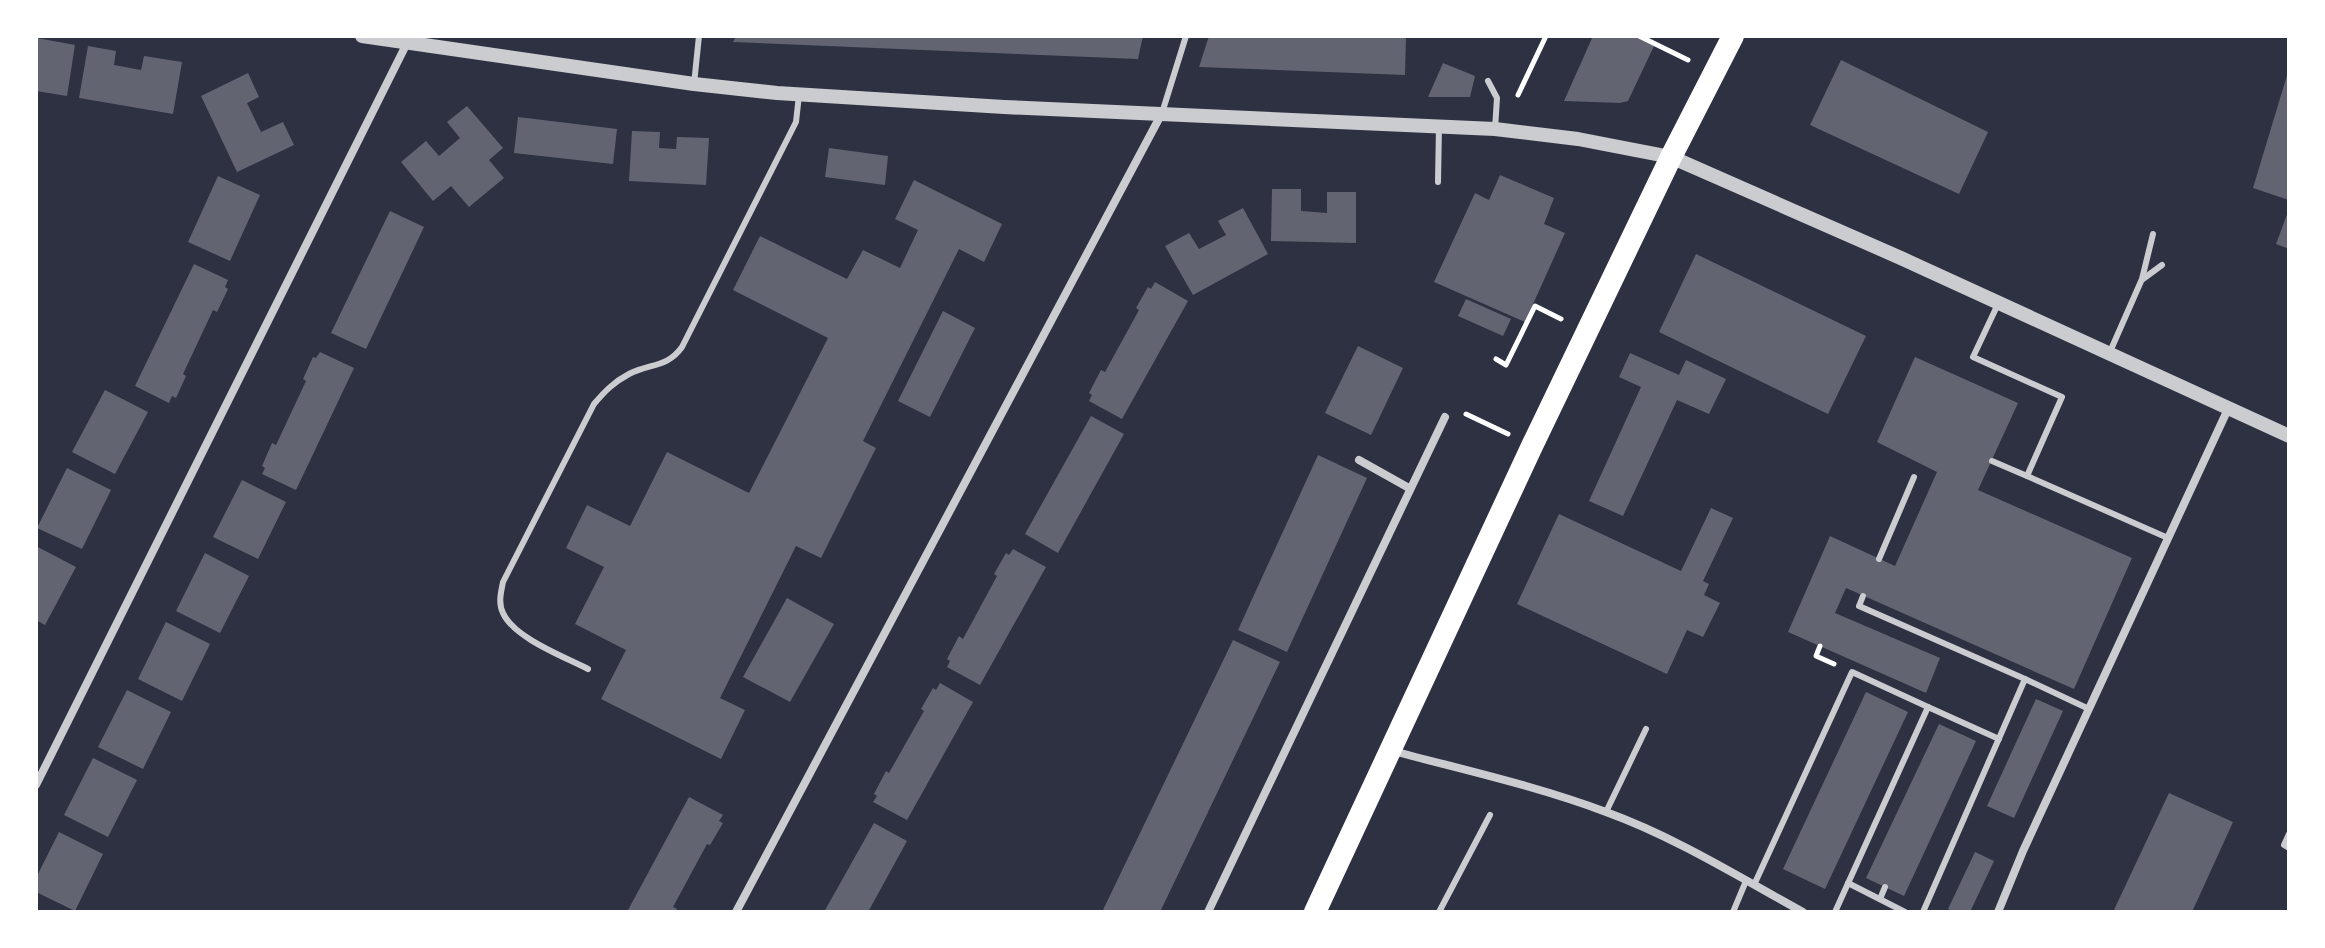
<svg xmlns="http://www.w3.org/2000/svg" width="2325" height="948" font-family="Raleway,sans-serif">
	<rect width="100%" height="100%" fill="#2d3142"/>
	<g fill="#626471">
		<path d="M736 36H1143L1138 59 733 42Z"/>
		<path d="M1209 36H1406L1405 75 1199 67Z"/>
		<path d="M1593 36H1633L1654 46 1628 101 1620 103 1564 101Z"/>
		<path d="M37 38 75 45 67 96 36 91Z"/>
		<path d="M88 46 116 51 114 65 141 70 144 56 182 62 173 114 79 98Z"/>
		<path d="M1841 60 1988 132 1959 194 1810 125Z"/>
		<path d="M1443 63 1475 76 1470 97H1428Z"/>
		<path d="M2288 72H2289V200L2253 188Z"/>
		<path d="M248 73 259 97 247 103 261 132 283 122 294 145 237 172 201 96Z"/>
		<path d="M467 106 503 148 489 160 504 178 469 207 451 186 433 201 401 162 426 141 439 156 460 138 447 122Z"/>
		<path d="M518 117 617 129 613 164 514 153Z"/>
		<path d="M632 131 660 132 659 148 676 149 677 137 709 138 706 185 629 181Z"/>
		<path d="M829 148 888 156 885 185 825 177Z"/>
		<path d="M1500 175 1554 198 1544 224 1565 233 1525 322 1434 282 1475 193 1489 200Z"/>
		<path d="M218 176 260 195 230 261 188 242Z"/>
		<path d="M914 180 1002 224 984 262 959 249 863 441 876 448 821 558 796 546 720 698 745 710 721 759 601 699 626 650 575 624 604 567 566 548 587 505 630 526 667 452 749 493 828 338 733 290 760 236 847 279 863 250 900 268 918 230 895 219Z"/>
		<path d="M1272 189H1301V211L1327 213V192H1356V243L1271 241Z"/>
		<path d="M1243 208 1268 254 1193 295 1165 246 1189 233 1199 249 1226 235 1218 221Z"/>
		<path d="M2289 209V249L2276 244Z"/>
		<path d="M390 211 424 227 366 349 331 333Z"/>
		<path d="M1696 254 1866 336 1828 414 1659 332Z"/>
		<path d="M194 264 228 280 225 287 228 289 217 312 213 310 183 374 186 376 176 398 172 396 169 403 135 386Z"/>
		<path d="M1155 282 1188 301 1122 419 1089 401 1092 395 1089 393 1101 370 1105 372 1139 310 1136 308 1148 287 1151 289Z"/>
		<path d="M1466 299 1511 319 1503 336 1458 316Z"/>
		<path d="M943 311 975 328 930 417 898 401Z"/>
		<path d="M1358 346 1403 368 1371 435 1325 413Z"/>
		<path d="M320 352 354 368 296 490 262 474 265 468 262 466 272 443 276 445 306 381 303 379 313 357 316 358Z"/>
		<path d="M1630 353 1679 375 1686 360 1726 379 1709 414 1677 400 1623 516 1589 501 1641 387 1619 377Z"/>
		<path d="M1915 357 2018 403 1978 490 2132 558 2074 689 1846 588 1835 613 1940 658 1926 693 1788 632 1830 536 1895 566 1937 472 1877 442Z"/>
		<path d="M105 390 148 412 115 474 72 452Z"/>
		<path d="M1091 416 1124 434 1058 553 1025 534Z"/>
		<path d="M1318 455 1367 478 1287 652 1238 630Z"/>
		<path d="M67 468 111 490 82 549 37 528Z"/>
		<path d="M242 480 286 502 258 559 213 537Z"/>
		<path d="M1711 508 1733 518 1703 581 1709 584 1704 595 1720 603 1703 637 1687 630 1667 674 1517 604 1559 514 1681 571Z"/>
		<path d="M36 546 76 567 45 625 36 620Z"/>
		<path d="M1013 549 1046 567 980 685 947 667 950 661 947 659 959 636 963 639 997 576 994 574 1006 553 1009 555Z"/>
		<path d="M205 553 249 576 220 633 176 611Z"/>
		<path d="M787 598 834 624 790 702 743 677Z"/>
		<path d="M166 622 210 644 182 701 138 679Z"/>
		<path d="M1233 640 1280 662 1160 912H1102Z"/>
		<path d="M940 683 973 702 907 820 873 802 877 796 874 794 886 771 889 773 924 711 921 709 933 688 936 690Z"/>
		<path d="M127 690 171 712 143 769 98 747Z"/>
		<path d="M1866 692 1908 712 1825 889 1783 869Z"/>
		<path d="M2036 699 2063 711 2014 818 1987 806Z"/>
		<path d="M1939 724 1976 741 1904 896 1866 878Z"/>
		<path d="M93 758 137 780 108 837 64 815Z"/>
		<path d="M2169 793 2233 822 2192 912H2113Z"/>
		<path d="M689 797 723 815 719 821 723 823 710 845 707 844 673 907 677 909 675 912H627Z"/>
		<path d="M874 823 907 841 868 912H824Z"/>
		<path d="M59 832 103 854 75 911 36 892V878Z"/>
		<path d="M1975 852 1994 861 1970 912H1954L1948 909Z"/>
	</g>
	<g fill="none" stroke-linecap="round" stroke-linejoin="round">
		<g stroke="#fff" stroke-width="5">
			<path d="M1639 36 1688 60"/>
			<path d="M1518 95 1546 36"/>
			<path d="M1496 359 1506 365 1535 306 1561 319"/>
			<path d="M1466 414 1508 434"/>
			<path d="M1820 646 1816 656 1834 664"/>
		</g>
		<g stroke="#caccd0" stroke-width="6">
			<path d="M1488 81 1497 98 1495 129"/>
			<path d="M694 84 699 36"/>
			<path d="M1162 113 1186 36"/>
			<path d="M1438 182 1439 126"/>
			<path d="M2143 279 2162 265"/>
			<path d="M1998 304 1973 357 2062 397 2027 476 2168 538"/>
			<path d="M2109 354 2142 279 2153 234"/>
			<path d="M1992 461 2027 476"/>
			<path d="M1879 559 1914 477"/>
			<path d="M1863 596 1859 606 2025 679"/>
			<path d="M588 669C565 657 514 638 503 613 498 603 501 592 503 582L594 404C605 391 614 382 629 374 650 363 667 368 682 347L796 122 799 95"/>
			<path d="M1928 707 1999 739"/>
			<path d="M1606 812 1646 729"/>
			<path d="M2289 834 2284 845 2289 848"/>
			<path d="M1848 883 1905 912"/>
			<path d="M1754 885 1852 672 1928 707 1835 912"/>
			<path d="M1880 899 1885 887"/>
			<path d="M1439 912 1490 815"/>
			<path d="M1733 912 1746 881"/>
			<path d="M1923 912 2025 679 2089 709"/>
		</g>
		<g stroke="#caccd0" stroke-width="8">
			<path d="M1359 460 1409 488"/>
			<path d="M1393 751C1464 770 1537 786 1606 812 1675 837 1739 877 1803 912"/>
			<path d="M36 785 407 43"/>
			<path d="M736 912 1162 113"/>
			<path d="M1208 912 1445 417"/>
			<path d="M1998 912 2023 851 2228 409"/>
		</g>
		<path stroke="#caccd0" stroke-width="14" d="M362 36 694 84 777 93 1004 107 1495 129 1578 139 1671 157 1903 259 2289 436"/>
		<path stroke="#fff" stroke-width="22" d="M1315 912 1532 446 1671 157 1733 36"/>
	</g>
	<rect width="2325" height="948" fill="none" stroke="#ffffff" stroke-width="76"/>
</svg>
